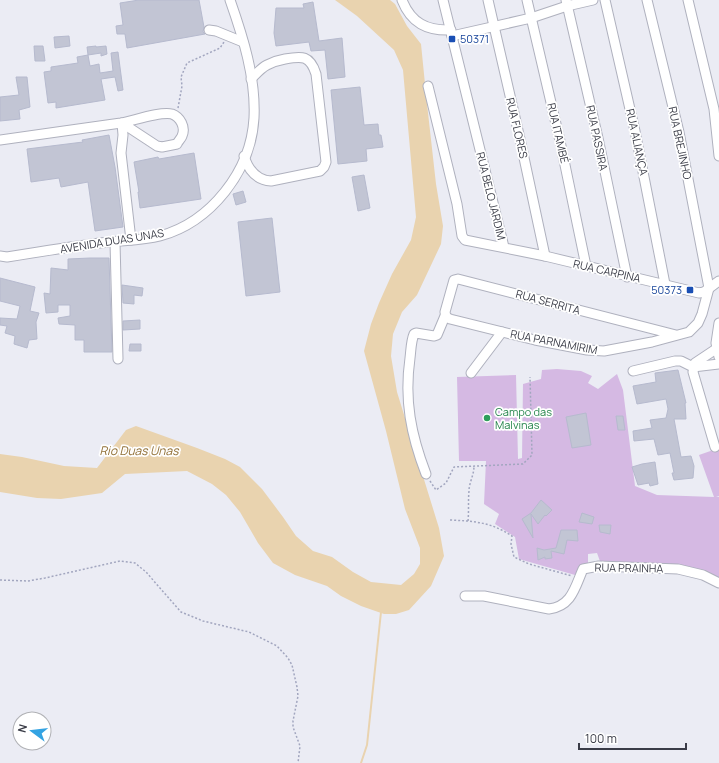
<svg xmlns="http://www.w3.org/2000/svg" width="719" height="763" font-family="Manrope,sans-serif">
	<rect width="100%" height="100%" fill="#ebecf4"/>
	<path fill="#d5b9e3" d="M557 369 581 371 592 376 588 383 598 389 617 374 623 390 635 486 657 495 714 497 699 455 719 448V496L716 497H719V579L702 571 601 564 597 553 588 554V565L581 568 575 575 519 559 515 537 495 524 499 514 484 504 486 461H459L457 377 516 375 518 459 522 458 523 384 541 379 542 370Z"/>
	<path fill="#e9d3af" d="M335 0H390L395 4 407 26 421 44 427 104 436 184 443 226 441 244 417 295 402 312 393 334 391 356 397 392 439 528 444 556 431 586 409 610 396 614H384L361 606 341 596 327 586 295 575 273 563 258 543 240 512 226 495 212 484 187 471 125 474 102 493 61 499 37 498 0 492V454L22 457 64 466 97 468 126 430 136 426 197 448 225 459 240 467 262 489 283 517 296 536 313 551 332 557 353 572 371 582 401 585 414 574 420 564V548L405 509 386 431 364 351 371 324 379 303 392 274 411 240 416 217 403 70 394 50 357 16Z"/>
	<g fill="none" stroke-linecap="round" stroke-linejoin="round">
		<path stroke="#e9d3af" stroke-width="2" d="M361 763 367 745 381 612"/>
	</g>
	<g fill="#c2c5d4" stroke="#b6bace">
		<path d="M139 0H199L204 27 203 32 205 34 127 48 125 34H117L116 26 123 25 120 3Z"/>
		<path d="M313 2 319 41 342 38 345 77 328 79 325 50 311 51 309 42 276 46 274 33 276 8H304L303 4Z"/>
		<path d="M69 36 70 46 55 48 54 37Z"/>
		<path d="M34 46H43L45 61H35Z"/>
		<path d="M96 46V47L106 46 107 54 101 56V53L88 55 87 47Z"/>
		<path d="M118 52 123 90 118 91 115 77 101 79 105 100 56 108V102L48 103 44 72 51 71V67L78 63 77 57 88 55 90 66 99 64 100 73 113 71 111 53Z"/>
		<path d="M16 77H27L30 107 19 110 20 119 0 121V97L19 95Z"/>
		<path d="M360 87 364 125 378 124 379 135H381L383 147 366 149 367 161 338 164 331 90Z"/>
		<path d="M109 135 115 167 123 227 95 231 88 182 61 187 59 178 31 182 27 149 83 142 82 140Z"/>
		<path d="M194 153 201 199 140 208 138 192H139L134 162 158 157 159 159Z"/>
		<path d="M364 175 370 208 358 211 352 177Z"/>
		<path d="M243 191 246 202 236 205 233 194Z"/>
		<path d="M272 218 280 292 246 296 238 222Z"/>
		<path d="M90 258H109L112 352H84V340H75V325L59 324 58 318 70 316V305H58V312L46 313 44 293 50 294 51 268 68 270V259Z"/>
		<path d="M0 278 35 287 30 311 39 313 36 322 37 339 29 340 27 348 14 344 15 336 5 333 7 326 0 325V318L17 319 20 306 0 301Z"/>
		<path d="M122 285 143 288 142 296 134 295V304L123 303Z"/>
		<path d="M140 320V329L123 330V321Z"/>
		<path d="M130 344H141V351H129Z"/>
		<path d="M678 370 686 403H685L686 419H674L681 457 691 456 694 466 693 478 674 480 672 473H674L670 453 658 455 654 439 634 441 633 431 652 428 650 420 666 418 668 409 666 399 637 404 633 386 656 382 655 373Z"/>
		<path d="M586 413 591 445 572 448 566 417Z"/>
		<path d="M616 416H623L625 430H618Z"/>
		<path d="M655 462 658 484 650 486 649 483 638 485 632 467 642 464Z"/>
		<path d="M541 500 552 510 546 516 545 515 538 524 531 514 533 538 522 519 531 513Z"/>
		<path d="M582 513 594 517 592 524 579 522Z"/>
		<path d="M599 525H611L610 534 600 532Z"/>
		<path d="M561 530H577L578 541 567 540 564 554 551 551 552 558 545 559V557L538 560 537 548 544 550 556 548Z"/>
	</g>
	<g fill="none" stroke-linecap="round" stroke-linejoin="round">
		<g stroke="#afb1be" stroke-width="11">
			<g id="minor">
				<path d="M402 0C411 23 427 31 451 30"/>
				<path d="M443 0 504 247"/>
				<path d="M488 0 520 139 545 256"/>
				<path d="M527 0 560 141 586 266"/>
				<path d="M566 0 598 138 627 277"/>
				<path d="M605 0 635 131 665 284"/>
				<path d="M647 0 679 132 709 288 702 314 698 323 689 332 652 342 604 351 587 350 535 340 450 319 446 317 445 312 454 280 458 279 676 335"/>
				<path d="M688 0 714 109 719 156"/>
				<path d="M209 30 216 31 243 42"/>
				<path d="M452 36 531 18 567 6 593 0"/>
				<path d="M428 86 457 204 462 236 465 240 545 256 699 293 704 292 719 281"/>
				<path d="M122 123 123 135 121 153 131 240"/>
				<path d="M0 140C40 134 81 129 121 123 133 121 160 111 172 114 180 117 186 127 182 136 181 139 178 141 177 144L162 147 157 146 122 123"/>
				<path d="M244 156C248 169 256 180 271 181L320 171 324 167 326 162 316 74C310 55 302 56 285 59 279 60 273 62 267 65 261 68 256 74 251 79"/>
				<path d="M115 242 118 359"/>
				<path d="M0 256 7 257C38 252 69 247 100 243 120 240 141 241 160 236 211 222 251 171 254 118 256 78 243 37 230 0"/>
				<path d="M719 323 716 343 719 357"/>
				<path d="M633 371 675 361H681L693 367 719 364"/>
				<path d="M471 373 502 332"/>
				<path d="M715 447 693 372 695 363 716 349"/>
				<path d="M426 474C411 435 404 400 410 358 411 350 411 341 414 334L416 333 434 336 437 335 445 316"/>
				<path d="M465 596H484L549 609C572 606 575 587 583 569L599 566 678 569 703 575 719 583"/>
			</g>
		</g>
		<g stroke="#a2a6bf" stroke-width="1.5" stroke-dasharray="2 2" stroke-linecap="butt">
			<path d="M178 108 182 86 181 77 187 63 220 48 224 42"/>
			<path d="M430 481 436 490 446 483 454 467 523 464 532 455 530 377"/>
			<path d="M450 520C473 521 491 522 512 536L511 544 514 557 529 564 572 576"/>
			<path d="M468 521C469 511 468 501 469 491 469 483 474 475 474 466"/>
			<path d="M0 580 28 581 45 578 120 561 135 563 146 572 181 612 203 621 249 632 277 646 288 658 292 665 297 687 298 696 293 721V727L300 746 298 763"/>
		</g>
		<use href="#minor" stroke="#fff" stroke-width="9"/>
	</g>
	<g fill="#1a4fb4" stroke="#fff" stroke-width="1.5">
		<rect x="448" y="35" width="8" height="8" rx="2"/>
		<rect x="686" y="286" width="8" height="8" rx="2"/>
	</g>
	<circle fill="#2e9e5b" stroke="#fff" stroke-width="1.5" cx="487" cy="418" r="4"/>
	<g text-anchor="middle" stroke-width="3.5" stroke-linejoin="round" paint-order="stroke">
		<g font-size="11" fill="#164399" stroke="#fff" text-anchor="start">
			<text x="460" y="43">50371</text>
			<text x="682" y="294" text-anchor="end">50373</text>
		</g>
		<g font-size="11" fill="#3a3c47" stroke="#fff">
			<text transform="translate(517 128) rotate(77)" y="4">RUA FLORES</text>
			<text transform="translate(558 133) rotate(77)" y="4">RUA ITAMBÉ</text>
			<text transform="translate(597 138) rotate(78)" y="4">RUA PASSIRA</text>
			<text transform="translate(637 142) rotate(78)" y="4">RUA ALIANÇA</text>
			<text transform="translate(680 143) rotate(78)" y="4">RUA BREJINHO</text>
			<text transform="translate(491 196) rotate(76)" y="4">RUA BELO JARDIM</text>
			<text transform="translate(112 241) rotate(-9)" y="4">AVENIDA DUAS UNAS</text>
			<text transform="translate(607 271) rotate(13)" y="4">RUA CARPINA</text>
			<text transform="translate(548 302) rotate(15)" y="4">RUA SERRITA</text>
			<text transform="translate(554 342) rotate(11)" y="4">RUA PARNAMIRIM</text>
			<text transform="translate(629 568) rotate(1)" y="4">RUA PRAINHA</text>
		</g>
		<g font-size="11" fill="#27864d" stroke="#fff" text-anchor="start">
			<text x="495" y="416">Campo das<tspan x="495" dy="13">Malvinas</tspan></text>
		</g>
		<g font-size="12" font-style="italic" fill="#917037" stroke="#fff">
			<text x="139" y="455">Rio Duas Unas</text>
		</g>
	</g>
	<g transform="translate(32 731) rotate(285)"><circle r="19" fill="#ffffff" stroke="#b0b1b5"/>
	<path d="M0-3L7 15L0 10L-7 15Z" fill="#34a3e2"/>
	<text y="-6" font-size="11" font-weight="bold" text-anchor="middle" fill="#3a3c47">N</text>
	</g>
	<path d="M579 743v6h107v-6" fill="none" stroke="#3a3c47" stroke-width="2"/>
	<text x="585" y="743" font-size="12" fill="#3a3c47" stroke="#ffffff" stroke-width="3" paint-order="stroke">100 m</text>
</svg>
